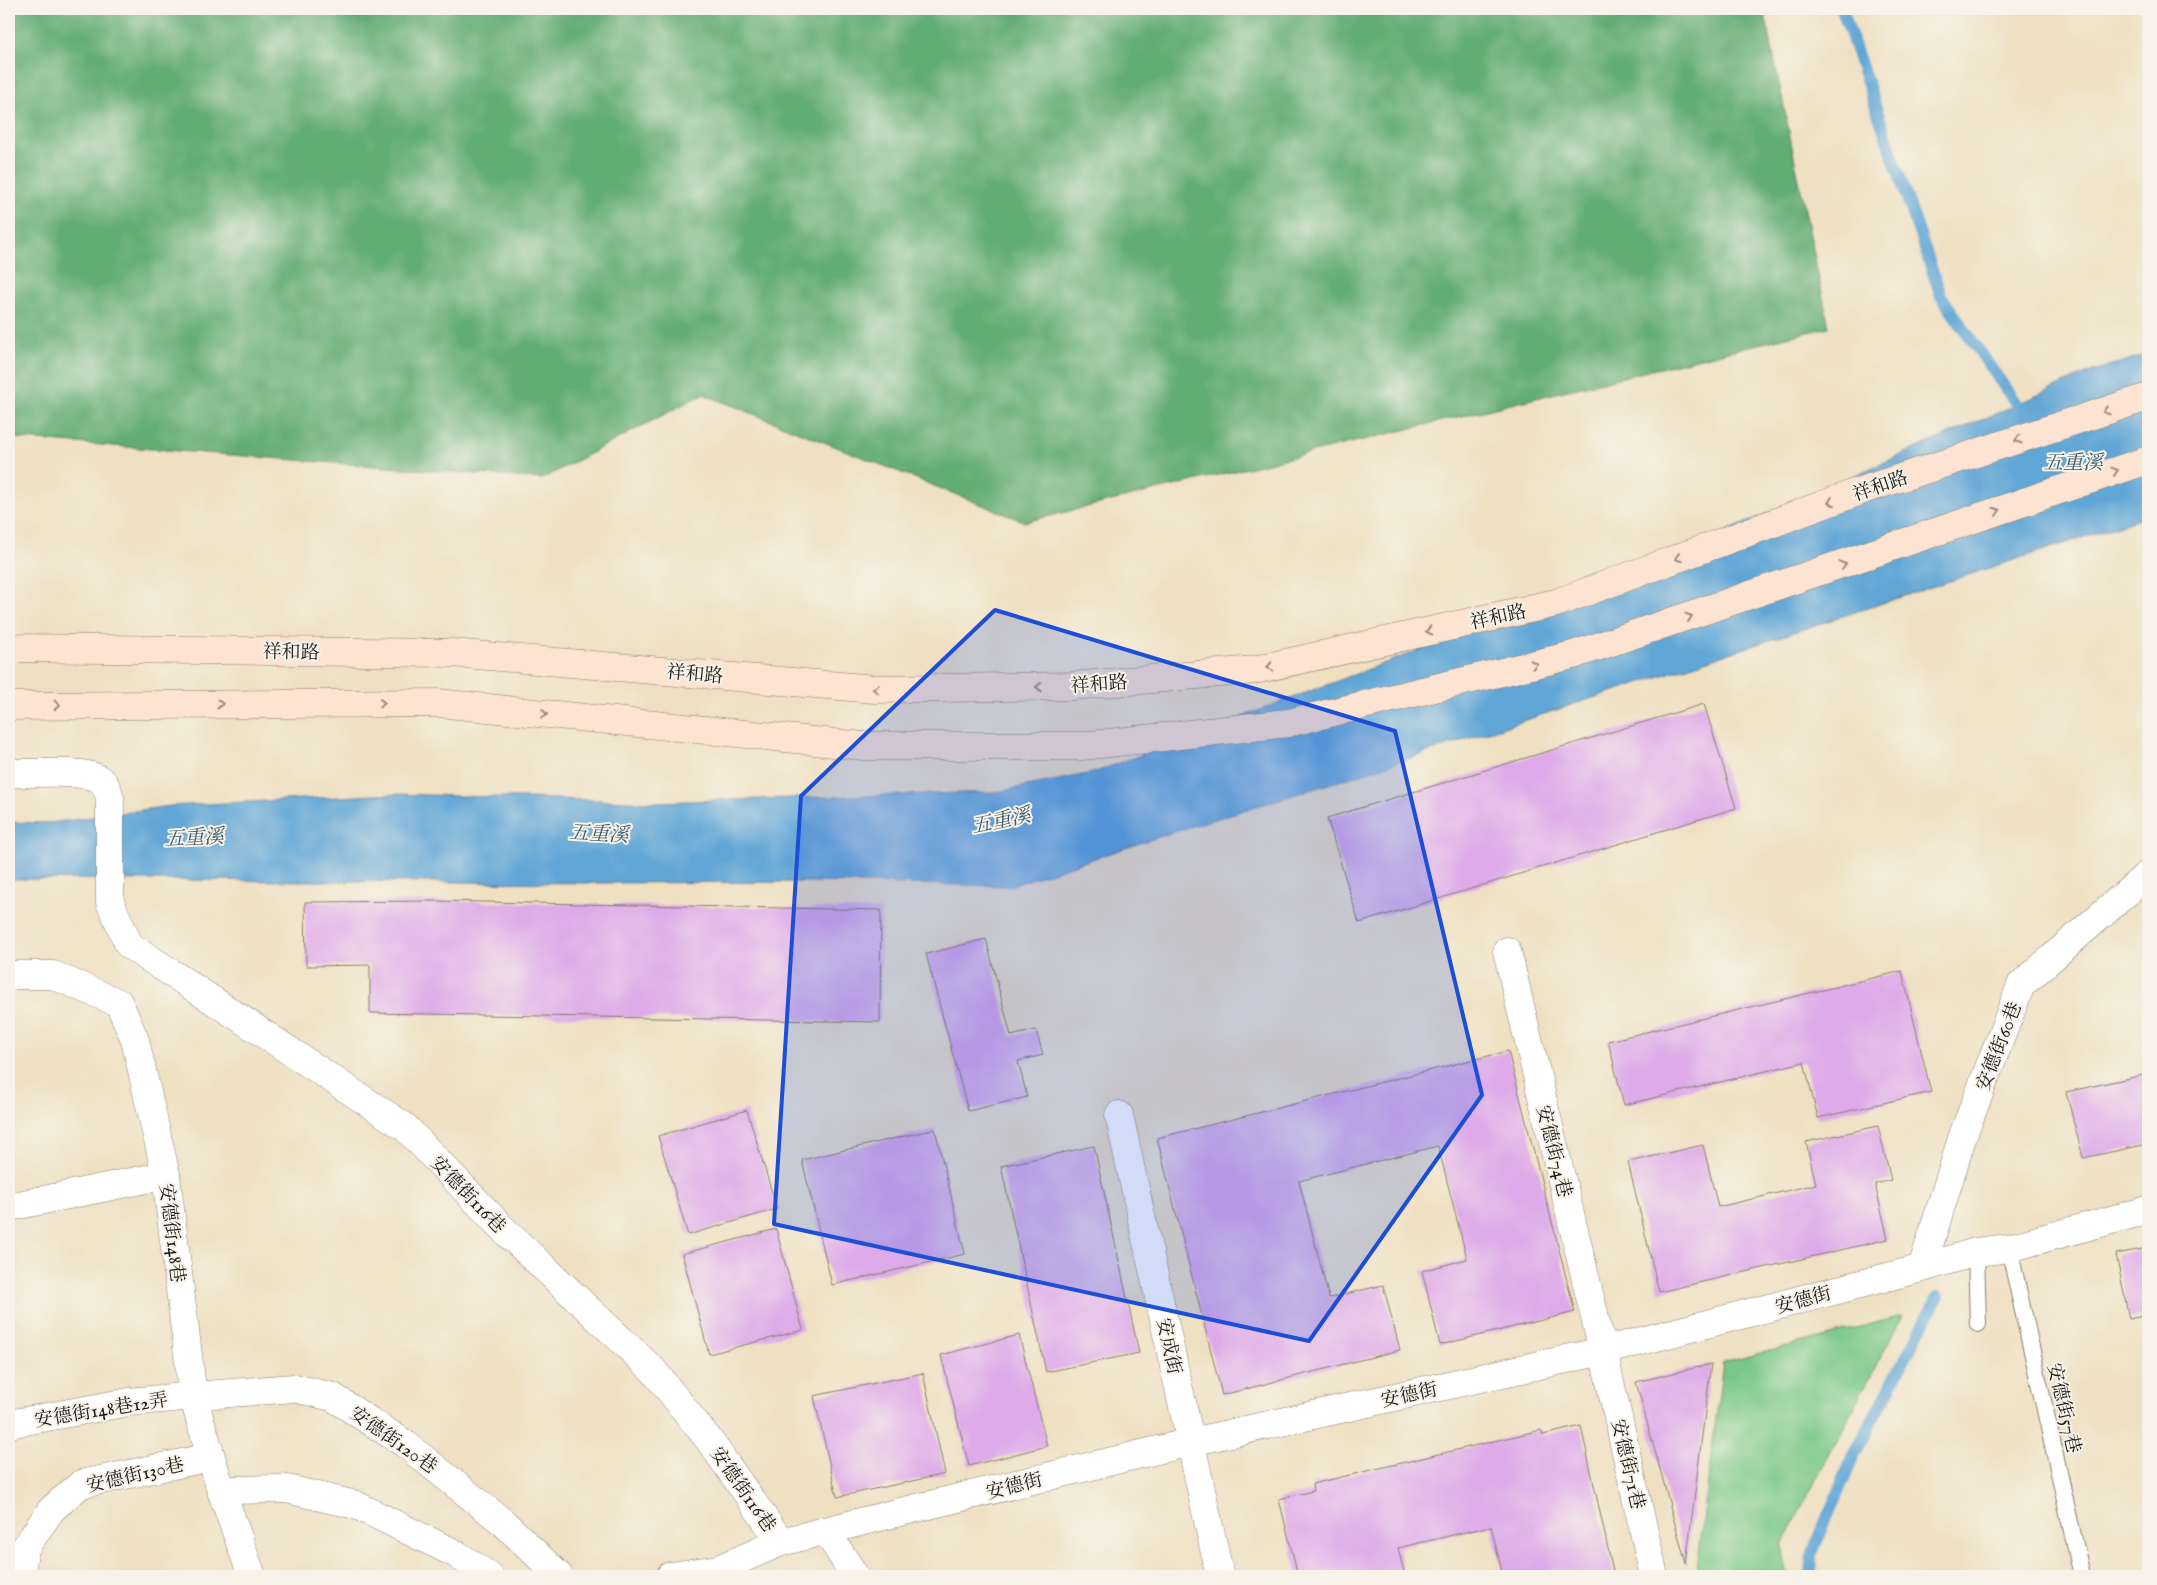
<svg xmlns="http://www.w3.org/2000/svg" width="2157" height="1585" font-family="'IM FELL English','Noto Serif TC',serif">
	<rect width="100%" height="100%" fill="#f7f3e8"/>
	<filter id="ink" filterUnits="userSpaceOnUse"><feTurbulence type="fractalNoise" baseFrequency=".02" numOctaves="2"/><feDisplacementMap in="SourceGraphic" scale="10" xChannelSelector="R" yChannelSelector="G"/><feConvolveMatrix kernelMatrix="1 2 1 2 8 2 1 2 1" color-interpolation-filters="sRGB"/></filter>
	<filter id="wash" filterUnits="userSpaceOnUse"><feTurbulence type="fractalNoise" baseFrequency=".0096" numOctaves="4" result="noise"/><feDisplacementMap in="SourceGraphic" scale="20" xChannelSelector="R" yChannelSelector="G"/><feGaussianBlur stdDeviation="1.12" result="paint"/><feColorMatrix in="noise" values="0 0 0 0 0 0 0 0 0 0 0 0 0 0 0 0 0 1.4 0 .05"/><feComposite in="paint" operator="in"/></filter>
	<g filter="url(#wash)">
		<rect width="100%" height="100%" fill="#efe0c2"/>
		<path fill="#78c788" stroke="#4a7252" d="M1902 1316 1782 1545 1788 1576H1696L1723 1363Z"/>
		<path fill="#62ac74" stroke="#3f6448" d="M9 9H1764L1829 327 1025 522 703 394 542 479 9 438Z"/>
		<path fill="#60a6d6" stroke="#3e6179" d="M2148 354V516L1355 776 1192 826 1010 886 810 882 594 883 9 879V822L50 823 170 806 394 794 656 802 996 792 1093 773 1682 551 2093 371Z"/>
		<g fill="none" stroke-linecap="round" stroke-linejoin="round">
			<g stroke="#60a6d6" stroke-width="12">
				<path d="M1842 9 1941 296 2026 418"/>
				<path d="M1811 1576 1812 1553 1853 1457 1938 1297"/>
			</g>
		</g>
		<g id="blocks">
			<g fill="#deaae9">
				<path d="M1704 704 1736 808 1359 923 1327 818Z"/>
				<path d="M434 901 881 910 880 1022 370 1013V965L306 966 305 902Z"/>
				<path d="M986 939 1011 1036 1036 1030 1043 1055 1018 1061 1027 1097 968 1111 926 954Z"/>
				<path d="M1902 971 1931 1092 1818 1118 1804 1062 1624 1105 1608 1041Z"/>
				<path d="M1508 1051 1575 1312 1440 1345 1422 1271 1467 1259 1438 1146 1299 1181 1329 1298 1383 1285 1400 1350 1222 1395 1157 1138Z"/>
				<path d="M2148 1074V1144L2083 1158 2066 1092Z"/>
				<path d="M747 1110 777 1209 688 1235 658 1136Z"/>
				<path d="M1878 1126 1891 1180 1875 1184 1888 1239 1659 1292 1628 1162 1703 1145 1718 1207 1816 1184 1806 1142Z"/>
				<path d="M935 1129 965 1254 832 1285 802 1160Z"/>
				<path d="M1094 1146 1139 1353 1046 1372 1001 1166Z"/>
				<path d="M776 1229 803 1330 709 1354 682 1254Z"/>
				<path d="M2148 1248V1315L2129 1319 2116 1254Z"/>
				<path d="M1019 1335 1047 1446 969 1466 941 1355Z"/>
				<path d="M1711 1364 1686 1564 1636 1382Z"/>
				<path d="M923 1373 945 1474 837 1497 814 1396Z"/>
				<path d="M1581 1426 1614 1576H1503L1491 1526 1398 1548 1405 1576H1298L1279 1499 1313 1491 1312 1484 1541 1430 1543 1435Z"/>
			</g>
		</g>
	</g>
	<g filter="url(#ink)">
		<use href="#blocks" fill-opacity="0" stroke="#867e6f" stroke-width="1"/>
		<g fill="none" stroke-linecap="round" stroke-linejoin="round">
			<g stroke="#867e6f" stroke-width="18">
				<g id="lane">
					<path d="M2009 1248 2082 1576"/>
					<path d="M1976 1252 1978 1324"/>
				</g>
			</g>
			<g stroke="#867e6f" stroke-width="29">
				<g id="street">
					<path d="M9 773C30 774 83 769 99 779 106 783 108 791 110 798V902L129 945 405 1127 504 1230 653 1370 709 1440 781 1542"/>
					<path d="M1507 951 1603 1351 1654 1576"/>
					<path d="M9 975H53L119 1003 135 1040 166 1175 193 1396 221 1490 252 1576"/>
					<path d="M1119 1115 1220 1576"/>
					<path d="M9 1207 166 1175"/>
					<path d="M1922 1268 1963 1135 2021 985 2148 874"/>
					<path d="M9 1424 129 1402 193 1396 294 1388 333 1397 405 1444 504 1523 559 1576"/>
					<path d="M221 1490 287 1489 356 1505 456 1554 489 1576"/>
					<path d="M826 1531 855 1576"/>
					<path d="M20 1576 25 1548 51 1510 81 1484 211 1457"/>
					<path d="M670 1576 718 1569 781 1542 892 1514 1191 1442 1603 1351 1922 1268 1976 1252 2009 1248 2148 1210"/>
				</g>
			</g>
			<g stroke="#867e6f" stroke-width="29">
				<g id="secondary">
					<path d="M9 648 452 653 875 689 1072 686 1254 670 1556 603 1863 490 2148 397"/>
					<path d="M9 706 438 703 864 746H1082L1288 723 1573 655 2148 460"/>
				</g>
			</g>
			<use href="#lane" stroke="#fff" stroke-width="16"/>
			<use href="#street" stroke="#fff" stroke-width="28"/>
			<use href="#secondary" stroke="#fde3d1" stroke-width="28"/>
		</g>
		<defs><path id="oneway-chevron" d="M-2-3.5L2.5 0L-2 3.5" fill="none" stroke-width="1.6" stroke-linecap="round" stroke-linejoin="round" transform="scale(1.25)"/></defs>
		<g stroke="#988980">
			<use href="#oneway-chevron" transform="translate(2106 411) rotate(162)"/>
			<use href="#oneway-chevron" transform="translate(2018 440) rotate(162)"/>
			<use href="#oneway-chevron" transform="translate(2115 471) rotate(-18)"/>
			<use href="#oneway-chevron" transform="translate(1831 502) rotate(160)"/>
			<use href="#oneway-chevron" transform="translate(1997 511) rotate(-19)"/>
			<use href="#oneway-chevron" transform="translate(1678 558) rotate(160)"/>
			<use href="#oneway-chevron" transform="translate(1843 565) rotate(-19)"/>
			<use href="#oneway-chevron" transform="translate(1689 617) rotate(-19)"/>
			<use href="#oneway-chevron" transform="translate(1429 631) rotate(167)"/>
			<use href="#oneway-chevron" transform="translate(1534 664) rotate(-13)"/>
			<use href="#oneway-chevron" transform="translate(1270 667) rotate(167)"/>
			<use href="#oneway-chevron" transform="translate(1039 687) rotate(179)"/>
			<use href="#oneway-chevron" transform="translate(876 689) rotate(-178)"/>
			<use href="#oneway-chevron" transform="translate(382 703)"/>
			<use href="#oneway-chevron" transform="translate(220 704)"/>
			<use href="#oneway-chevron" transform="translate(57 705) rotate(-1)"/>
			<use href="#oneway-chevron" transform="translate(544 714) rotate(6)"/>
		</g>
	</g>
	<path fill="#1d4ed8" fill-opacity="0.2" stroke="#1d4ed8" stroke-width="4" stroke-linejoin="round" d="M995 610 1395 731 1482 1095 1309 1341 774 1224 801 796Z"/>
	<g text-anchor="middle" stroke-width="4" stroke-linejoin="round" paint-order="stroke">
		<g font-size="19" fill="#1c1c1c" stroke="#f7f3e8">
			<text transform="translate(1880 485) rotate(-19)" y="7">祥和路</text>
			<text transform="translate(1498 616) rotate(-12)" y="7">祥和路</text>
			<text transform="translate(291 651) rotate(1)" y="7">祥和路</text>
			<text transform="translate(695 673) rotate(5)" y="7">祥和路</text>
			<text transform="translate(1099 683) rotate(-4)" y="7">祥和路</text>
			<text transform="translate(1998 1046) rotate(-69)" y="7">安德街60巷</text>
			<text transform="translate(1555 1151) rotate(76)" y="7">安德街74巷</text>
			<text transform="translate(469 1194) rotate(46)" y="7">安德街116巷</text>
			<text transform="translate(173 1233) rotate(83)" y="7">安德街148巷</text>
			<text transform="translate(1803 1299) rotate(-15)" y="7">安德街</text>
			<text transform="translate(1170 1346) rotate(78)" y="7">安成街</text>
			<text transform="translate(1409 1394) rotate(-12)" y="7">安德街</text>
			<text transform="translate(2065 1408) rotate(77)" y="7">安德街57巷</text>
			<text transform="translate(101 1409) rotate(-9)" y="7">安德街148巷12弄</text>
			<text transform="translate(394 1439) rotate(35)" y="7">安德街120巷</text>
			<text transform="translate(1629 1464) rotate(77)" y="7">安德街71巷</text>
			<text transform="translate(135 1474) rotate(-13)" y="7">安德街130巷</text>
			<text transform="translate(1014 1485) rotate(-14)" y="7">安德街</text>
			<text transform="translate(744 1489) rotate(55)" y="7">安德街116巷</text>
		</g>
		<g font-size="20" font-style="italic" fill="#3b5a70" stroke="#f7f3e8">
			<text x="2073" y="469">五重溪</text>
			<text transform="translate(1001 820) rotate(-12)" y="7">五重溪</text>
			<text transform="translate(599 833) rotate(3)" y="7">五重溪</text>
			<text transform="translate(194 837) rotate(-3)" y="7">五重溪</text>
		</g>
	</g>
	<rect width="2157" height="1585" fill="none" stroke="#f7f3e8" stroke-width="30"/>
</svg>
